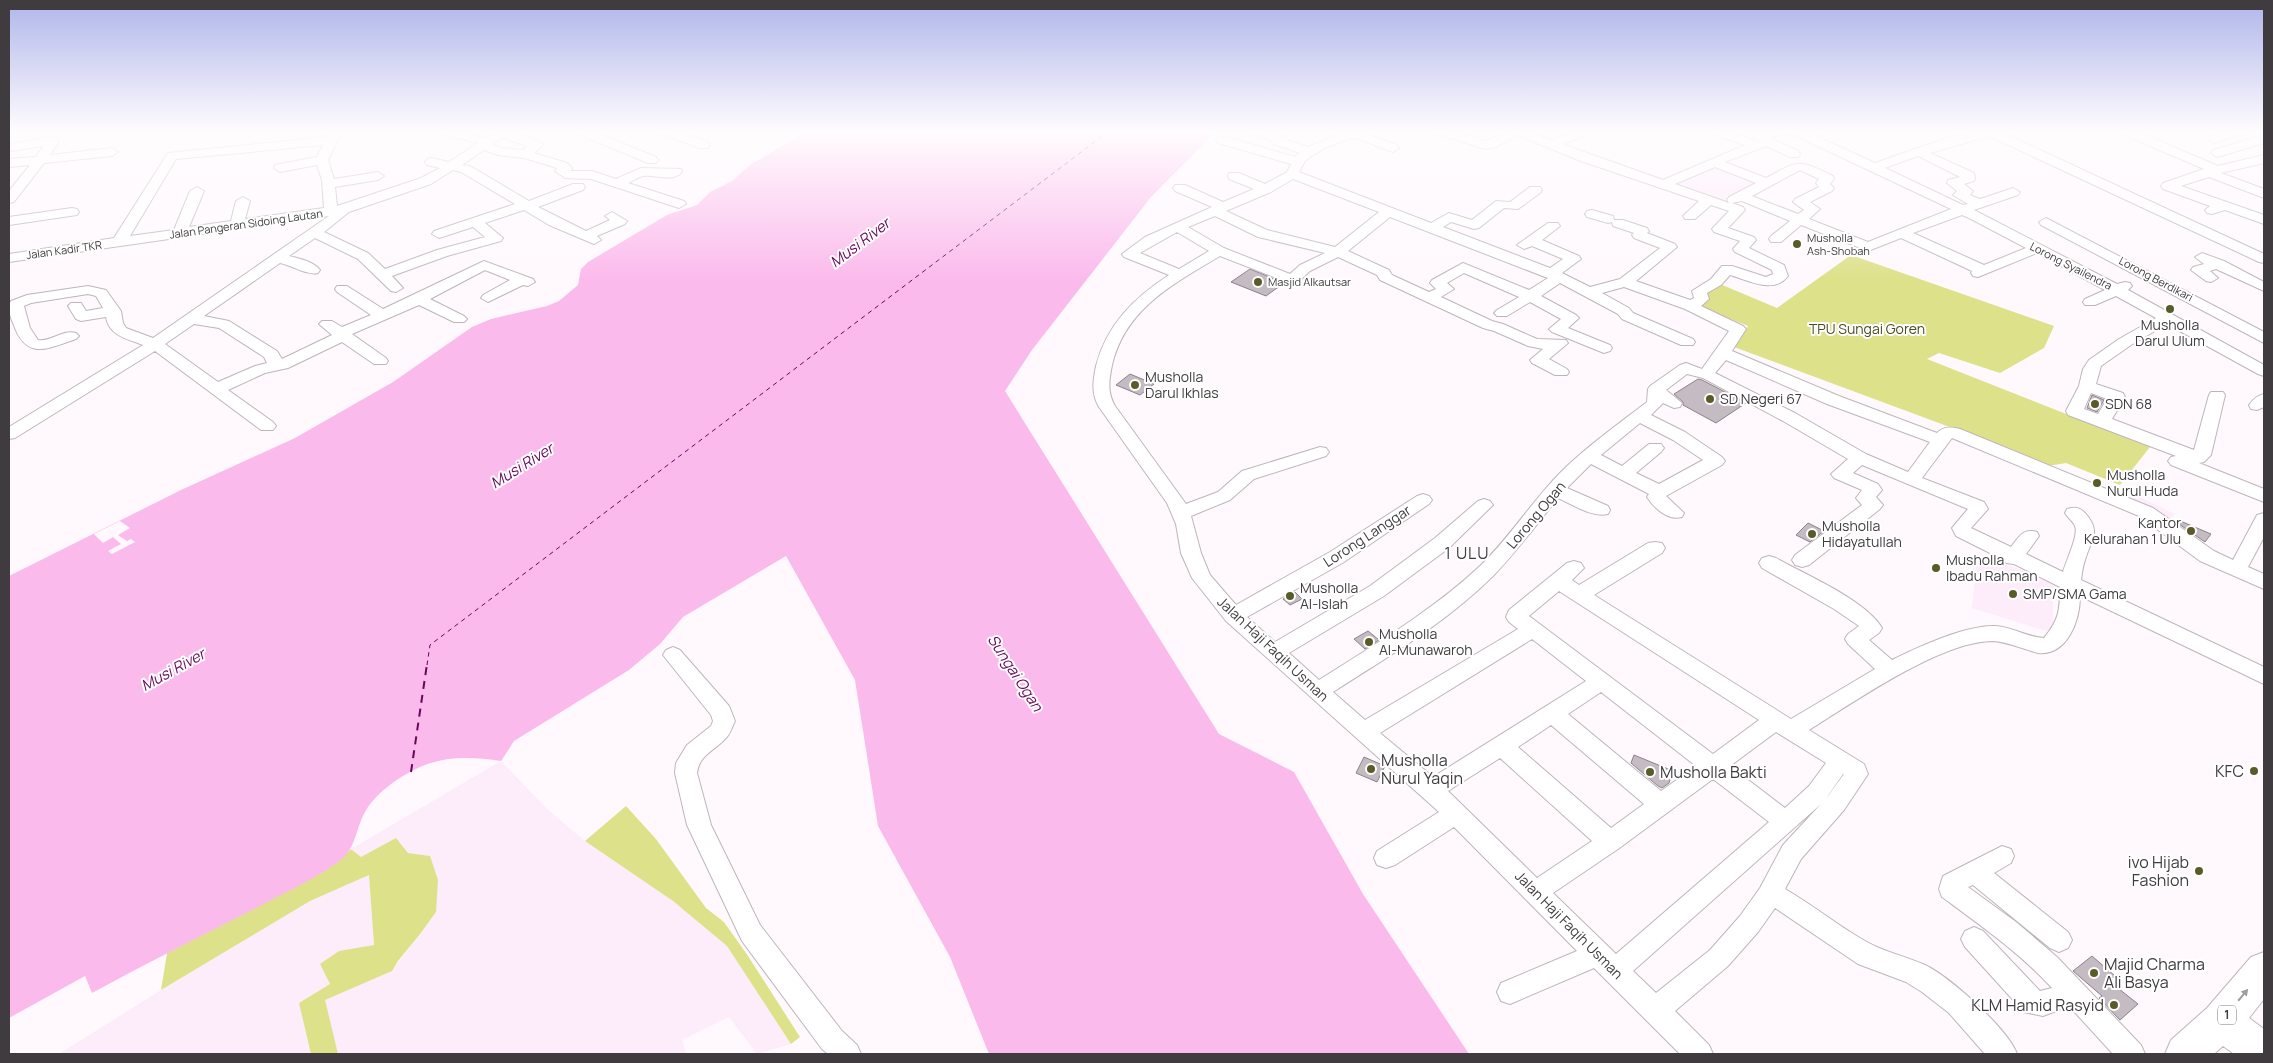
<svg xmlns="http://www.w3.org/2000/svg" width="2273" height="1063" font-family="Manrope,sans-serif">
	<rect width="100%" height="100%" fill="#fff9fd"/>
	<g fill="#fdecf9">
		<path d="M1716 163 1762 181 1731 201 1714 200 1671 184Z"/>
		<path d="M2135 495 2175 514 2167 522 2127 503Z"/>
		<path d="M1977 555 2053 580V633L1972 608Z"/>
		<path d="M501 761 547 809 585 841 673 901 727 946 791 1044 757 1054 729 1017 682 1040 686 1054H338L324 1000 392 971 436 912 430 856 408 853 396 839 361 857 351 849Z"/>
		<path d="M369 875 374 945 339 951 321 964 330 984 299 1003 311 1054H59L161 990 310 901Z"/>
	</g>
	<g fill="#dde18a">
		<path d="M1851 255 2054 326 2044 348 2000 373 1939 353 1927 359 2150 447 2120 485 2066 463 2048 466 1955 429 1734 347 1748 326 1688 302 1720 284 1777 308Z"/>
		<path d="M626 806 656 839 706 908 724 922 748 956 800 1037 791 1044 727 946 673 901 585 841Z"/>
		<path d="M396 838 408 853 430 856 438 880 436 912 420 934 398 961 392 971 325 1000 338 1054H311L299 1003 330 984 320 964 339 951 374 945 369 875 310 901 161 990 167 953 274 898 333 865 351 849 361 857Z"/>
	</g>
	<path fill="#fbbaec" d="M807 131H1216L1151 197 1032 350 1005 391 1219 734 1294 772 1363 894 1469 1054H989L950 957 878 826 855 680 786 556 683 617 660 644 629 670 514 741 501 761C472 757 444 755 416 769 397 778 375 794 365 812 356 828 356 847 342 859 321 876 284 893 260 906 204 935 147 963 92 993L85 976 9 1018V576L181 490 295 438 393 382 472 327 491 319 547 306 559 301 578 285 581 269 588 262 667 215 697 205 710 192 732 181 750 165Z"/>
	<path fill="#fff9fd" d="M120 521 130 528 118 535 127 541 131 539 135 542 112 554 108 551 121 544 113 537 103 543 94 534Z"/>
	<g fill="none" stroke-linecap="round" stroke-linejoin="round">
		<path stroke="#68065b" stroke-width="1" stroke-dasharray="4.5 4" stroke-linecap="butt" d="M427 665 430 645 1109 131"/>
		<path stroke="#68065b" stroke-width="2" stroke-dasharray="8 6" stroke-linecap="butt" d="M411 772 427 664"/>
	</g>
	<g fill="#c5bbc2" stroke="#8c838a">
		<path d="M1250 269 1284 283 1266 296 1231 282Z"/>
		<path d="M1130 374 1154 384 1140 395 1116 385Z"/>
		<path d="M1698 379 1702 380 1746 403 1716 423 1683 405V402L1674 394Z"/>
		<path d="M2092 395 2104 400 2097 412 2087 408Z"/>
		<path d="M2178 520 2211 534 2205 542 2176 522Z"/>
		<path d="M1808 523 1824 531 1810 542 1796 535Z"/>
		<path d="M1295 592 1302 599 1290 605 1283 599Z"/>
		<path d="M1368 631 1379 640 1365 649 1354 639Z"/>
		<path d="M1634 755 1673 771 1669 783 1662 788 1658 786 1631 763Z"/>
		<path d="M1364 757 1385 766 1377 782 1356 773Z"/>
		<path d="M2092 956 2115 976 2109 981 2138 1004 2120 1020 2099 998 2102 996 2073 971Z"/>
	</g>
	<g fill="none" stroke-linecap="round" stroke-linejoin="round">
		<g stroke="#beb5bc" stroke-width="2">
			<g id="minor">
				<path d="M330 131H342L328 160 334 179 378 172 384 176 378 180 335 187 337 206 421 178 440 168 427 165 425 162 427 159 431 158 449 162 478 143 445 135 444 131H458L486 138 496 131H510L541 142 543 145 534 153 567 163 572 168 571 171H592L616 179 641 168 681 169 682 172C672 183 656 174 643 176 638 177 633 181 628 183L684 201 686 204 679 208 591 179 565 178 555 171 557 168 524 158 498 155 484 150 462 165 470 166 529 201 573 184H583L585 187 583 190 538 207 586 231 610 220 605 216 612 212 627 221 625 224 597 236 601 240 594 244 549 225 524 210 485 223 503 238 501 241 447 256 392 276 403 288 396 292 391 291 358 259 315 238 289 256C300 259 313 261 320 270L318 273C308 276 291 265 280 263L204 316 229 321 277 351 282 359 332 335 319 324 322 321H332L342 327 371 315 337 292 335 289 337 286H347L383 309 484 261 533 279 535 282 528 286 523 285 488 302 481 298 483 295 510 280 485 270 430 299 464 316 467 319 464 322H454L419 305 352 334 386 358 388 361 386 364H374L342 342 288 368 265 373 228 390 273 422 276 426 273 430H261L155 351 15 438 9 439V427L143 345C128 339 109 336 106 317L81 321 76 319 68 306 71 303H81L86 311 103 308 96 296 88 294 31 303 24 306 30 328 38 340C51 342 63 329 76 333L79 336 76 339C47 349 26 361 13 323 10 316 7 308 11 301L27 295 88 286 106 290 121 311 123 323 126 328 153 338 329 216 9 262V254L114 238 168 153 327 137ZM502 138 527 146 523 150 500 148 492 144ZM323 145 317 157 275 165 274 168 280 172 317 165 322 180 324 208 245 219 250 201 243 197 236 201 231 221 189 227 204 191 197 187 190 191 174 230 130 236 176 159ZM453 170 461 172 515 204 434 231 432 234 439 238 473 227 485 237 437 250 385 269 368 253 324 232 349 212 431 184ZM194 324 219 328 264 357 267 363 255 366 218 382 165 344Z"/>
				<path d="M576 131H592L656 157 658 160 656 163H648L578 134Z"/>
				<path d="M659 131H676L708 142 710 145 708 148H700L661 134Z"/>
				<path d="M1255 131H1268L1282 135 1284 139 1308 147 1347 131H1365L1364 133 1397 145 1399 148 1393 152 1353 137 1325 148 1310 157 1305 161 1299 172 1431 223 1449 213 1472 220 1496 201 1510 202 1530 187H1540L1542 190 1540 193 1518 209 1504 208 1479 228 1474 229 1451 222 1443 227 1550 268 1563 259 1532 246 1524 249 1517 245 1548 223H1558L1560 226 1542 240 1579 256 1581 259 1562 273 1590 287 1620 279 1660 248 1634 238 1632 235 1634 233 1613 226 1612 222 1608 223 1587 217 1585 214 1587 211 1592 210 1613 216 1614 220H1623L1647 228 1649 231 1647 233 1675 244 1677 247 1636 281 1690 300 1694 298 1692 291 1711 279 1722 266H1732L1766 277 1773 274 1772 270 1735 252 1733 249 1740 241 1714 232 1712 229 1729 211 1711 205 1695 219H1685L1683 216 1699 201 1578 160 1517 135 1496 147 1485 149 1439 134 1437 131H1454L1486 141 1507 131H1528L1551 140 1576 131 1582 135 1580 138 1562 144 1663 180 1745 145 1711 134 1709 131H1726L1757 141 1754 137 1756 134 1771 131H1805L1875 163C1914 150 1957 131 1999 131L2264 254V263L2259 262 1989 136 1930 153 1974 173 1975 178 1974 181 1964 184 1973 191 1970 195 1980 199 2013 188 2020 192 2018 195 1974 210 2117 284 2125 282 2130 283 2132 286 2128 290 2264 365V376L2258 374 2167 324 2131 345 2101 366 2096 384 2123 393 2125 397 2112 419 2194 450 2209 395 2211 392H2223L2225 395 2211 455 2204 462 2199 463 2264 489V502L2171 465 2168 461 2171 457 2176 456 2068 415 2066 411 2079 386 2083 369 2089 360 2119 339 2156 318 2116 296 2095 305H2085L2083 302 2085 299 2105 290 2037 253 1978 277 1973 276 1971 273 1972 271 1901 238 1868 251 1801 225 1781 242H1771L1769 239 1771 236 1790 221 1742 201 1732 203 1743 207 1745 210 1728 228 1754 237 1756 240 1749 248 1784 265 1788 276C1774 295 1748 280 1730 275L1721 285 1707 293 1709 299 1701 306 1743 326 1746 329 1732 351 1839 396 1937 433C1943 426 1952 427 1960 429L2153 508 2214 551 2233 560 2257 515 2264 513V537L2248 567 2264 574V589L2200 561 2139 516 1952 438 1922 478 1984 502 1988 509 1971 528 2011 547C2019 537 2023 528 2037 532L2039 536 2026 554 2063 572C2066 561 2079 535 2075 526 2073 521 2067 517 2065 513L2067 509C2075 507 2079 507 2085 513 2101 531 2092 538 2086 557 2083 564 2082 572 2081 580L2264 667V684L2080 596C2080 621 2067 656 2038 653 2023 649 2008 642 1993 641 1941 641 1854 702 1809 730L1864 764 1868 774 1844 810 1801 859 1785 889C1813 905 1837 925 1865 941 1884 952 1905 956 1925 965 1950 977 2008 1029 2017 1054H1985L1949 1013 1922 992 1906 982 1858 964 1775 908 1758 932 1728 966 1675 1011 1709 1045 1713 1054H1680L1594 968 1510 1004 1501 1001 1497 992 1501 983 1577 951 1454 827 1395 865 1386 868 1377 865 1374 858 1377 851 1439 812 1226 621 1192 578 1181 553 1176 524 1167 503 1099 407C1091 393 1093 381 1096 366 1107 324 1134 298 1169 275L1124 257 1122 254 1145 237 1212 207 1175 191 1173 188 1175 185H1185L1223 202 1254 189 1229 179 1228 176 1229 173H1239L1265 184 1287 172 1291 164 1218 143 1216 140 1218 137H1226L1295 157 1300 153 1273 144 1271 140 1256 135ZM1791 133 1792 134 1951 209 1868 242 1809 219 1820 209 1810 202 1832 191 1834 188 1830 184 1834 179 1833 176C1798 159 1799 160 1766 178L1725 162 1766 146 1790 157H1798L1800 154 1798 151 1770 138ZM1918 156 1960 177 1948 180 1947 183 1957 191 1953 195 1968 204 1963 205 1885 168ZM1715 167 1756 183 1729 197 1727 200 1729 203 1675 184ZM1800 170 1819 179 1816 183 1819 187 1795 199 1793 202 1804 210 1798 214 1752 196ZM1293 179 1379 212 1335 247 1267 230 1226 211 1271 192ZM1962 215 1969 218 2026 248 1984 265 1913 233ZM1215 216 1258 237 1325 253 1300 265 1290 274 1224 248 1188 227ZM1390 217 1545 277 1548 278 1529 290 1463 263 1432 280 1430 283 1436 289 1429 292 1392 275 1389 270 1348 251ZM1177 232 1209 251 1179 269 1140 253ZM1220 256 1292 284 1297 283 1310 271 1338 257 1377 275 1380 280 1483 328 1494 331 1528 346 1543 349 1530 360 1532 363 1555 375H1567L1569 372 1567 369 1549 359 1568 343 1566 340 1537 339 1503 324 1492 321 1441 297 1454 289 1447 283 1464 273 1519 297 1497 310 1494 313 1497 316H1507L1530 302 1561 319 1549 329 1552 332 1604 353 1610 351 1612 348 1610 345 1568 328 1579 318 1576 315 1541 296 1560 283 1618 314 1622 319 1681 345H1693L1695 342 1693 339 1633 313 1629 308 1602 293 1624 287 1685 309 1729 331 1702 369 1686 363 1680 365 1650 386 1648 389 1647 402C1617 425 1586 447 1559 474 1531 503 1509 538 1480 566 1432 611 1374 645 1319 680L1289 653 1384 596 1449 548 1493 505 1490 501 1484 499 1478 501 1435 538 1370 586 1275 642 1247 617 1344 562 1429 504 1432 500 1429 496 1423 494 1417 496 1330 552 1236 605 1210 575 1201 553 1191 516 1230 500 1254 479 1326 456 1329 452 1326 448 1320 447 1242 471 1218 492 1186 504 1115 406C1107 392 1109 380 1112 365 1125 309 1173 284 1220 256ZM1726 360 1827 404 1930 442 1908 472 1866 454 1795 413 1715 373ZM1687 374 1703 378 1783 421 1848 459 1831 474 1834 478 1862 490 1856 498 1862 505 1795 555 1792 560 1795 565 1802 567 1809 565 1880 509 1883 505 1876 497 1882 490 1878 484 1853 473 1862 465 1968 509 1952 528 1956 536 2004 560 2006 563 2014 564 2060 587C2060 610 2059 620 2044 638 2027 637 2012 627 1995 626 1966 625 1918 647 1892 660L1869 640 1879 633 1882 628C1866 600 1804 574 1776 558L1769 556 1762 558 1759 563 1762 568 1834 609 1859 626 1848 634 1845 639 1848 644 1875 669 1791 719 1594 595 1662 553 1665 548 1662 543 1655 542 1648 543 1579 585 1572 580 1584 568 1581 563 1574 561 1567 563 1509 610 1506 617 1509 622 1518 629 1365 720 1333 692C1389 656 1447 622 1494 575 1517 551 1537 524 1558 498 1572 504 1592 518 1608 514L1610 510 1608 506 1567 488 1591 464 1649 494 1647 497C1654 508 1668 521 1682 517L1684 513 1666 496 1722 465 1725 461 1722 457 1685 432 1651 415 1663 403 1674 408 1680 407 1682 403 1666 390ZM2091 393 2107 399 2098 414 2084 409ZM1640 423 1673 440 1703 460 1659 484 1636 473 1661 452 1664 448 1661 444H1649L1622 466 1601 455ZM1559 591 1759 720 1713 754 1529 616ZM1532 639 1586 681 1433 777 1380 733ZM1601 692 1696 766 1661 791 1568 714ZM1551 725 1644 804 1611 828 1518 747ZM1776 732 1826 763 1809 786 1785 808 1730 766ZM1500 758 1592 841 1537 878 1448 791ZM1844 774 1828 796 1827 797 1843 774ZM1713 779 1769 822 1616 954 1553 893 1618 849ZM1821 804 1783 845 1760 888 1740 916 1710 950 1656 993 1633 971Z"/>
				<path d="M2120 131H2136L2218 166 2264 155V163L2221 173 2264 189V198L2209 177 2181 186 2264 215V224L2225 210 2212 214 2207 213 2205 210 2210 206 2163 189 2161 186 2163 183 2204 169 2122 134Z"/>
				<path d="M2227 131H2245L2243 134 2214 143 2208 139 2210 136Z"/>
				<path d="M2264 135V143L2217 157 2211 153 2213 150Z"/>
				<path d="M53 137 59 141 50 155 112 148 118 152 112 156 44 163 14 202 9 203V191L30 165 9 167V159L36 157 43 146 11 151 9 150V144Z"/>
				<path d="M72 208 77 209 79 212 77 215 9 225V217Z"/>
				<path d="M2046 218 2264 332V343L2041 225 2039 222Z"/>
				<path d="M2202 253 2224 261 2264 282V291L2216 269 2210 271 2218 278 2211 282 2206 281 2191 270 2193 267 2204 264 2195 257Z"/>
				<path d="M2264 394V407L2257 410 2251 409 2249 405C2253 399 2257 396 2264 394Z"/>
				<path d="M673 647 680 650 729 706 735 721C732 727 730 735 725 739 714 751 699 755 697 773L711 825 760 925 842 1031 857 1045 861 1054H828L822 1049 742 941 687 825 675 773 676 763 687 745 711 726 713 721 711 715 663 655 666 650Z"/>
				<path d="M2002 846 2011 849 2014 856 2011 863 1994 873 2068 932 2072 940 2068 948 2059 952 2050 948 1973 885 1968 887 2016 922 2057 957 2141 1045 2145 1054H2113L2069 1006 2043 1016 2024 1012 1965 947 1961 939 1965 931 1974 927 1983 931 2040 991 2052 988C2020 953 1980 925 1942 897L1939 889 1943 876Z"/>
			</g>
		</g>
		<g stroke="#beb5bc" stroke-width="2">
			<path id="highway" d="M2264 952V999L2249 1018 2264 1029V1054H2234L2223 1046 2214 1054H2165L2171 1040 2207 1008 2251 957Z"/>
		</g>
		<use href="#minor" fill="#fff" fill-rule="evenodd"/>
		<use href="#highway" fill="#fff" fill-rule="evenodd"/>
	</g>
	<defs><path id="oneway-solid" d="M-6-.8H1V-3.2L6.5 0L1 3.2V.8H-6Z" transform="scale(1.25)"/></defs>
	<use fill="#9f9d9e" href="#oneway-solid" transform="translate(2243 995) rotate(-50)"/>
	<linearGradient id="sky" x2="0" y2="1"><stop stop-color="#afb6ea"/><stop offset="0.47" stop-color="#fffcfe"/><stop offset="1" stop-color="#fffcfe" stop-opacity="0"/></linearGradient>
	<rect width="2273" height="280" fill="url(#sky)"/>
	<g fill="#595b28" stroke="#fff" stroke-width="2">
		<circle cx="1797" cy="244" r="5"/>
		<circle cx="1258" cy="282" r="5"/>
		<circle cx="2170" cy="309" r="5"/>
		<circle cx="1135" cy="385" r="5"/>
		<circle cx="1710" cy="399" r="5"/>
		<circle cx="2095" cy="404" r="5"/>
		<circle cx="2097" cy="483" r="5"/>
		<circle cx="2191" cy="531" r="5"/>
		<circle cx="1812" cy="534" r="5"/>
		<circle cx="1936" cy="568" r="5"/>
		<circle cx="2013" cy="594" r="5"/>
		<circle cx="1290" cy="596" r="5"/>
		<circle cx="1369" cy="642" r="5"/>
		<circle cx="1371" cy="769" r="5"/>
		<circle cx="2254" cy="771" r="5"/>
		<circle cx="1650" cy="772" r="5"/>
		<circle cx="2199" cy="871" r="5"/>
		<circle cx="2094" cy="973" r="5"/>
		<circle cx="2114" cy="1005" r="5"/>
	</g>
	<g text-anchor="middle" stroke-width="4" stroke-linejoin="round" paint-order="stroke">
		<g font-size="11" fill="#3f3b3e" stroke="#fff">
			<text transform="translate(246 224) rotate(-8)" y="4">Jalan Pangeran Sidoing Lautan</text>
			<text transform="translate(64 250) rotate(-8)" y="4">Jalan Kadir TKR</text>
			<text transform="translate(2071 266) rotate(27)" y="4">Lorong Syailendra</text>
			<text transform="translate(2156 279) rotate(28)" y="4">Lorong Berdikari</text>
		</g>
		<g font-size="11" fill="#3f3b3e" stroke="#fff" text-anchor="start">
			<text x="1807" y="242">Musholla<tspan x="1807" dy="13">Ash-Shobah</tspan></text>
			<text x="1268" y="286">Masjid Alkautsar</text>
		</g>
		<rect fill="#fff" stroke="#797678" stroke-width="1" x="2218" y="1005.5" width="18" height="19" rx="4"/>
		<g font-size="12" font-weight="bold" fill="#3f3b3e">
			<text x="2227" y="1019">1</text>
		</g>
		<g font-size="14" fill="#3f3b3e" stroke="#fff" text-anchor="start">
			<text x="2170" y="330" text-anchor="middle">Musholla<tspan x="2170" dy="16">Darul Ulum</tspan></text>
			<text x="1145" y="382">Musholla<tspan x="1145" dy="16">Darul Ikhlas</tspan></text>
			<text x="1720" y="404">SD Negeri 67</text>
			<text x="2105" y="409">SDN 68</text>
			<text x="2107" y="480">Musholla<tspan x="2107" dy="16">Nurul Huda</tspan></text>
			<text x="2181" y="528" text-anchor="end">Kantor<tspan x="2181" dy="16">Kelurahan 1 Ulu</tspan></text>
			<text x="1822" y="531">Musholla<tspan x="1822" dy="16">Hidayatullah</tspan></text>
			<text x="1946" y="565">Musholla<tspan x="1946" dy="16">Ibadu Rahman</tspan></text>
			<text x="1300" y="593">Musholla<tspan x="1300" dy="16">Al-Islah</tspan></text>
			<text x="2023" y="599">SMP/SMA Gama</text>
			<text x="1379" y="639">Musholla<tspan x="1379" dy="16">Al-Munawaroh</tspan></text>
		</g>
		<g font-size="14" fill="#494b22" stroke="#fff">
			<text x="1867" y="334">TPU Sungai Goren</text>
		</g>
		<g font-size="14" fill="#3f3b3e" stroke="#fff">
			<text transform="translate(1536 515) rotate(-50)" y="5">Lorong Ogan</text>
			<text transform="translate(1367 536) rotate(-33)" y="5">Lorong Langgar</text>
			<text transform="translate(1273 649) rotate(43)" y="5">Jalan Haji Faqih Usman</text>
			<text transform="translate(1569 925) rotate(45)" y="5">Jalan Haji Faqih Usman</text>
		</g>
		<g font-size="15" font-style="italic" fill="#68065b" stroke="#fff">
			<text transform="translate(860 243) rotate(-37)" y="5">Musi River</text>
			<text transform="translate(522 466) rotate(-32)" y="5">Musi River</text>
			<text transform="translate(173 670) rotate(-29)" y="5">Musi River</text>
			<text transform="translate(1015 673) rotate(57)" y="5">Sungai Ogan</text>
		</g>
		<g font-size="16" letter-spacing="1" fill="#3f3b3e" stroke="#fff">
			<text x="1467" y="559">1 ULU</text>
		</g>
		<g font-size="16" fill="#3f3b3e" stroke="#fff" text-anchor="start">
			<text x="1381" y="766">Musholla<tspan x="1381" dy="18">Nurul Yaqin</tspan></text>
			<text x="2244" y="777" text-anchor="end">KFC</text>
			<text x="1660" y="778">Musholla Bakti</text>
			<text x="2189" y="868" text-anchor="end">ivo Hijab<tspan x="2189" dy="18">Fashion</tspan></text>
			<text x="2104" y="970">Majid Charma<tspan x="2104" dy="18">Ali Basya</tspan></text>
			<text x="2104" y="1011" text-anchor="end">KLM Hamid Rasyid</text>
		</g>
	</g>
	<rect width="2273" height="1063" fill="none" stroke="#3f3b3e" stroke-width="20"/>
</svg>
